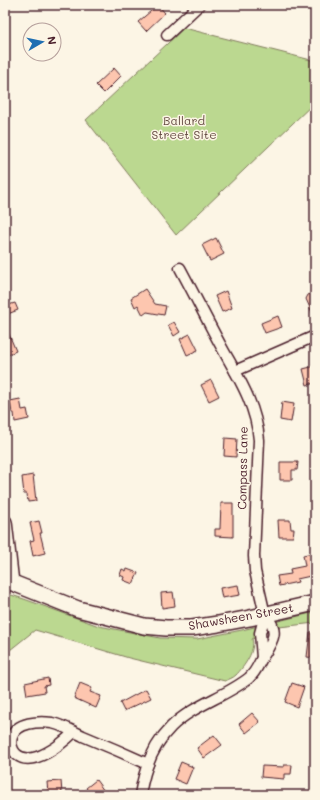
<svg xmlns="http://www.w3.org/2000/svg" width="320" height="800" font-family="Mali,sans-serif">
	<rect width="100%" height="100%" fill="#fcf5e5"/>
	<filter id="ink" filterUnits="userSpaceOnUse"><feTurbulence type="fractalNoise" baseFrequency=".025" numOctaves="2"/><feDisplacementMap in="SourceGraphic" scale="8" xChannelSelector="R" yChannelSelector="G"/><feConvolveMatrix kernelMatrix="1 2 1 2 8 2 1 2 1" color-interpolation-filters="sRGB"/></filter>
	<g filter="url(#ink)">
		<g fill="#bbd890" stroke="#827c5e">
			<path d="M184 28 315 61V102L176 235 86 120Z"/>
			<path d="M8 594 24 599 99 626 160 638 197 639 242 630 315 612V623L279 627 252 639C256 650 244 667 236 675 233 678 229 679 225 681L129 658 35 630 5 654V600Z"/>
		</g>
		<g fill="#fdc6af" stroke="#4a1f2b">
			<path d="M158 5 165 13 146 31 138 22Z"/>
			<path d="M114 68 121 76 104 93 96 85Z"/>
			<path d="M216 238 224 254 210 261 202 245Z"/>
			<path d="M145 289 155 304 166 306 164 315 147 312 143 315 138 305 135 307 131 298Z"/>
			<path d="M226 291 232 308 222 312 215 296Z"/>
			<path d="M315 291V319L306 299 308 295Z"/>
			<path d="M15 303 18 310 5 315V306Z"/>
			<path d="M278 316 282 327 265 333 261 323Z"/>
			<path d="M174 322 180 332 174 336 168 325Z"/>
			<path d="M5 325 16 351 7 355 5 350Z"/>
			<path d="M190 334 198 350 187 355 180 339Z"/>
			<path d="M315 366V383L307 385 303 369Z"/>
			<path d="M211 380 219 396 209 401 201 385Z"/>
			<path d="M20 399 22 410 27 409 29 419 15 422 14 413H12L10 401Z"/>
			<path d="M282 402 294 404 291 422 280 420Z"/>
			<path d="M225 438 237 439 236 457 224 456Z"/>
			<path d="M280 462H298L297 470H292V480H280Z"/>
			<path d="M33 475 36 501 28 502 27 494H24L22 477Z"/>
			<path d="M221 503H233V537L215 536V529H220Z"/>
			<path d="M278 520H290L291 529H294L293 537H279Z"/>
			<path d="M39 521 42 533H40L45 553 33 556 30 541 34 540 30 523Z"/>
			<path d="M312 553 315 563V575L297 579 298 582 279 586 277 576 291 574 290 569 305 566 303 555Z"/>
			<path d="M122 569 126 571 127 569 138 573 133 584 123 580 124 577 120 575Z"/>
			<path d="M238 585 240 595 222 598 220 588Z"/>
			<path d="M173 592 175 606 162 608 161 593Z"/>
			<path d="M310 632H315V658L307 657Z"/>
			<path d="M48 678 49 685 44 686 45 692 27 695 25 683Z"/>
			<path d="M80 683 92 688 90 692 101 696 96 708 74 698Z"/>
			<path d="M292 683 304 687 297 707 285 702Z"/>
			<path d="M146 689 151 698 124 711 120 703Z"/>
			<path d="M252 713 260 722 246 733 239 724Z"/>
			<path d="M214 735 222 745 204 758 197 748Z"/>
			<path d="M181 762 193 767 186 784 174 779Z"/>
			<path d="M284 765H292L291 774H284V779L261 777 262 766 284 767Z"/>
			<path d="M96 780 107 795H91L86 788Z"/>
			<path d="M61 781 62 793 48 794 47 782Z"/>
		</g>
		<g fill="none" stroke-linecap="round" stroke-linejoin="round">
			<g stroke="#4a1f2b" stroke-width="13">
				<g id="minor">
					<path d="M167 35 199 5"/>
					<path d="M180 268C194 294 207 320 221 346 238 377 256 404 259 440L254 556 255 571 265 615"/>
					<path d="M235 371 315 336"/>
					<path d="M262 658 260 633 265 615"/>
					<path d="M74 732C63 743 32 769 16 754 12 750 10 743 12 737 16 722 39 721 52 723 62 725 73 731 83 736 105 745 126 754 148 764"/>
					<path d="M140 795C144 770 153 745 171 727 193 705 225 697 249 678 256 672 258 665 262 658 272 642 281 631 265 615"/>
				</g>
			</g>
			<g stroke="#4a1f2b" stroke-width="16">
				<path id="tertiary" d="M5 522 12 583"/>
			</g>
			<g stroke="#4a1f2b" stroke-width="18">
				<path id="secondary" d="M5 582 13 583 78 609 144 626 166 628H192L218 624 250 618 315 603"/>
			</g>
			<use href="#minor" stroke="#fcf5e5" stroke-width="10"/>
			<use href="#tertiary" stroke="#fcf5e5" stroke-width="13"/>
			<use href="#secondary" stroke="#fcf5e5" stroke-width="15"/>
		</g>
	</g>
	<g text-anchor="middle" stroke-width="3" stroke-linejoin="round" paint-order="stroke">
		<g font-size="12" fill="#664d44" stroke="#fcf5e5">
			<text x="184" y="125">Ballard<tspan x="184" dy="14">Street Site</tspan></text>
		</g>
		<g font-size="12" fill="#4a1f2b" stroke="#fcf5e5">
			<text transform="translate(243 468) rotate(-89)" y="4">Compass Lane</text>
			<text transform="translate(241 617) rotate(-10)" y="4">Shawsheen Street</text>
		</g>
	</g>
	<rect width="320" height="800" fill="none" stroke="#fcf5e5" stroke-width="20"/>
	<rect x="10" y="10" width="300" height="780" fill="none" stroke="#4a1f2b" stroke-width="1.5" filter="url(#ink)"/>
	<g transform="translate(42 42) rotate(81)"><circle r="19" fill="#fcf5e5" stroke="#b59f9b"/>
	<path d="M0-3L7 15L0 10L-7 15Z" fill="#1f6fb2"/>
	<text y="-6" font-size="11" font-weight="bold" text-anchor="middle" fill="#4a1f2b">N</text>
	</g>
</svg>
